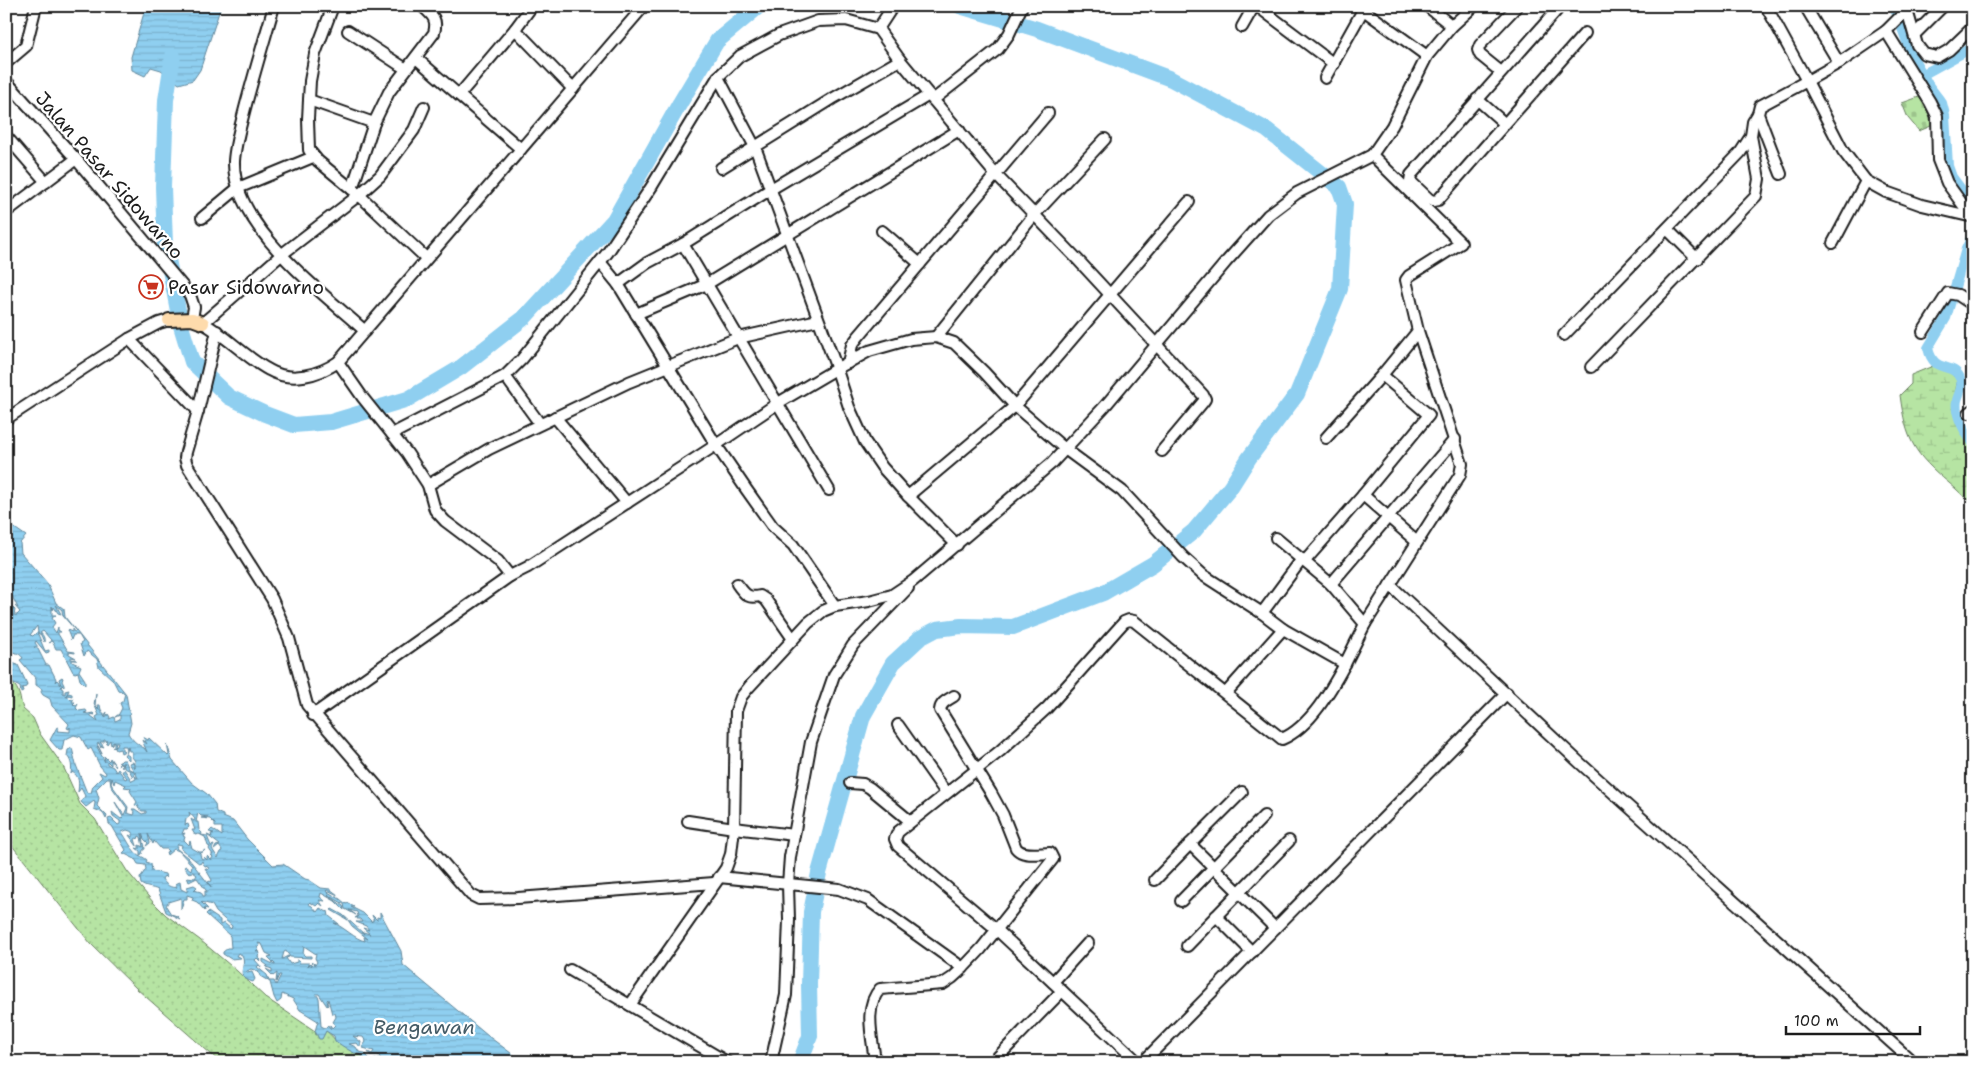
<svg xmlns="http://www.w3.org/2000/svg" width="1979" height="1068" font-family="'Shantell Sans',sans-serif">
	<defs>
		<pattern id="wetland-marsh" width="20" height="14" patternUnits="userSpaceOnUse" patternTransform="scale(1.25)"><rect width="20" height="14" fill="#b6e4a3"/><path d="M1 5h8M5 5V1M11 12h8M15 12V8" fill="none" stroke="#9cc38c"/></pattern>
		<pattern id="cemetery-stones" width="16" height="16" patternUnits="userSpaceOnUse" patternTransform="scale(1.25)"><rect width="16" height="16" fill="#b6e4a3"/><path d="M2 7V4a2 2 0 0 1 4 0v3zM10 15v-3a2 2 0 0 1 4 0v3z" fill="#9cc38c"/></pattern>
		<pattern id="garden-dots" width="8" height="8" patternUnits="userSpaceOnUse" patternTransform="scale(1.25)"><rect width="8" height="8" fill="#b6e4a3"/><path d="M2 2h.1M6 6h.1" fill="none" stroke="#9cc38c" stroke-width="1.8" stroke-linecap="round"/></pattern>
		<pattern id="water-rules" width="6" height="5" patternUnits="userSpaceOnUse" patternTransform="scale(1.25)"><rect width="6" height="5" fill="#8fcff0"/><path d="M0 2.5h6" fill="none" stroke="#7bb1cd"/></pattern>
	</defs>
	<rect width="100%" height="100%" fill="#fff"/>
	<filter id="ink" filterUnits="userSpaceOnUse"><feTurbulence type="fractalNoise" baseFrequency=".02" numOctaves="2"/><feDisplacementMap in="SourceGraphic" scale="10" xChannelSelector="R" yChannelSelector="G"/><feConvolveMatrix kernelMatrix="1 2 1 2 8 2 1 2 1" color-interpolation-filters="sRGB"/></filter>
	<g filter="url(#ink)">
		<path fill="url(#wetland-marsh)" stroke="#698060" d="M1933 366 1949 371 1957 380 1956 392 1953 400 1954 411 1966 439 1973 448V503C1964 498 1957 489 1949 483 1914 454 1906 440 1900 395L1911 384V375Z"/>
		<path fill="url(#cemetery-stones)" stroke="#698060" d="M1919 97 1929 111 1931 126 1919 131 1908 118 1902 103Z"/>
		<path fill="url(#garden-dots)" stroke="#698060" d="M6 671 11 676 12 683C20 689 20 700 23 709L33 718 40 734 63 766 80 804 95 819 127 871 153 902 166 915 200 940 237 971 266 998 315 1031 316 1035 325 1030C332 1035 335 1041 340 1044 349 1050 362 1051 367 1062H220L137 989 91 944 6 838Z"/>
		<g fill="url(#water-rules)" stroke="#61879b" fill-rule="evenodd">
			<path d="M146 6H221L200 70 193 80 179 84 161 70 151 67 145 76 132 70 131 57Z"/>
			<path d="M6 522 26 536 20 543 21 553 47 583 56 603 64 609 65 617 126 694 131 723 128 733C131 739 138 745 144 748L147 752 142 740 147 744 143 737 148 740 149 738 168 756 169 755 167 744 172 760 192 783 207 794 215 804 216 812 223 815V817L233 821 247 839 273 865 283 864 305 879 309 880 321 888 330 889 338 895 327 890 326 891 340 899 346 904 348 903 354 907H351L363 913 372 922V920H374L372 915 377 920V917L380 918V912L401 951 403 965 488 1036 523 1062H380V1057L378 1055H370L368 1052 372 1054 374 1051 363 1048V1046L366 1042 363 1037 353 1036 361 1042 360 1047 357 1043 349 1044 356 1047 359 1052 365 1053 371 1061 379 1058 376 1062H367L361 1055C353 1054 343 1046 335 1041L334 1036 326 1031 322 1039H319L315 1031 318 1021 300 1010 293 999 282 994 281 1000 277 1003 274 997 270 982 260 976 258 971 251 969 247 971V973L252 972 255 979 253 982C233 976 248 966 242 955L238 953 236 956 240 957 241 958 231 959 223 954V952L228 948H231L230 936 206 914 208 912 220 920V925L224 923 231 929 232 926 216 912 212 905 201 902 208 909 204 908 205 911 197 902 192 900 193 897 187 895V899H184L181 909V898L168 902 166 906 171 914 177 916 180 919 166 912 158 890C152 887 146 888 141 884L140 878 146 869 145 865 138 864 135 859 123 853 126 850 112 826 109 824 108 819 111 818 118 825 120 824V821L113 816 112 812 121 819 123 817 115 802 124 815 127 808 111 786 110 778H107L96 789 99 798 97 806 107 816 106 819 103 813 94 809 95 803 94 801 86 807 81 802 85 796 81 788 78 792C79 784 80 776 72 772L71 774C72 768 72 761 67 756L68 750 72 748 76 765 87 793H91L93 786 102 777 99 772 105 775 106 773 100 766 91 748 88 750 81 737 74 735 64 740 62 750H59L50 740 57 727 59 728 57 731 70 732V727L69 729 67 728 69 724 52 706 50 699 43 695 41 692 42 689 36 685V679L20 660 23 658C19 652 13 652 7 652L11 657 12 663 18 665 27 684 26 687 22 688 23 692 21 693 20 687 12 683 11 676 6 671V641L8 640 6 637V601L8 599 7 602 15 610 14 615H17L20 612 15 606 18 608 12 596H10L12 601 9 594 6 598ZM56 605 62 610 63 616 76 631 74 632 72 629V632L67 630 71 640 73 635H79L83 642 80 644 84 656 87 651 97 659 99 667 113 680 118 690 125 693 123 701 120 703 122 708 119 714 115 717 120 715V719L115 721 114 717 109 719 110 717 108 714 105 718 107 712 104 716V713H101L103 710H101L100 705H98L99 710 95 706 96 694 94 704 99 715 96 717 98 721 91 716V714L95 715 93 713 88 714 84 713 87 712 86 710 79 711 76 708 78 704 75 706 73 704 75 702H72L74 698 71 700 68 697V695L72 696V694L68 693 66 696 69 690 65 691V694L63 693V689L61 688 62 685 64 687V685L62 681 63 678 62 677 59 679 61 685 57 680 55 682 56 679 49 665H46L38 649 34 647H38L35 643 36 641 46 653 49 652V650L45 651 37 632 33 636 30 635 37 626 38 633 41 635 44 642C45 639 43 634 40 633L43 631 51 640 49 643 52 641 56 649H61L73 672 75 673 78 672 80 680 85 685V680L79 671 81 666 72 662V660H77L71 659V657L76 658 69 654V652L75 653V652L68 651 58 634V632H61L58 630V627L56 633 52 627 55 623 52 618 56 615H52V606L53 610 54 607 58 613 61 614ZM104 740H106L107 744 110 740 111 745 114 741V746L112 747 113 748 116 745 115 742H118L117 745 115 748 116 750 120 749 121 753 125 751 122 750V746H126L127 751 124 755 129 760V756L126 754 128 747 129 751H132V757L135 761V768L133 762 129 763 134 771 129 769 125 760H122L120 762H118L120 763 118 765 121 763 122 767 123 762 124 768 129 770 133 777 135 772 138 778 135 776 136 779 132 781 124 769 122 772 127 778 125 779 118 769 116 772 113 767 107 764V761L111 765V760L116 767 110 758 109 761 104 756 105 762 97 747 98 746 102 754 97 744 99 743 101 748V746L104 747 100 742H104ZM112 778 114 784 115 780 126 785 124 787 131 788 130 791 137 802 135 805 139 806 138 808 142 811H146V813L142 814 135 809H132L135 813 134 815 127 813 128 807 111 784ZM189 812 195 819 194 821 191 819 195 830H192L195 835 199 834 205 837 208 846 210 847 209 849 213 855H211L213 857 211 860 207 856V860L204 857 203 859 201 858 200 854 206 849 203 852H199L192 848 190 841 189 845 184 840 185 837 183 836 185 833 182 834 184 829H187L189 827 188 824 185 825 186 819 190 816ZM198 813 201 816 208 817 201 818 210 819 215 824V827H222V836L212 829 209 832 214 833 211 834 212 837 207 835 220 845 216 846 214 850 219 846 222 850 218 858 212 849 214 845 211 846 207 836 201 835 202 833 199 830 198 822H196ZM127 830 133 832V837L129 835 137 846 135 839 137 838 138 839 139 836 141 837 143 847 139 845V849L136 848 140 851V855L142 854 143 850 145 849 144 843 143 844 142 833 144 839 148 843 146 846 150 843 148 834 153 844 154 841 161 849H167L169 851 166 852 167 855 174 849 179 851 192 865 191 870 186 866 184 867 189 873 193 872 197 875 195 878 187 877 189 882 197 878 208 893 205 891V896H203L201 892 194 890 197 887 194 885 187 887V892L181 889 180 882 175 884 177 887C171 889 165 884 162 879L164 876 166 878 165 874 152 871 151 864 146 862 147 860C144 857 139 856 136 853 130 847 127 839 122 832ZM178 844 182 845 181 849 200 864 202 861 204 865 209 868 208 870 205 868 212 880 211 882 209 881 208 883 212 888 188 858 176 848ZM321 893 335 901 344 910 343 906 328 895 344 904 345 909 356 915 349 910 357 912 358 916 355 918 358 917 357 919H360L362 922H356L366 926 369 930 363 928 370 934 363 932 364 934 343 915 332 909 331 910 348 920 352 926 368 939 364 937 365 941C355 939 345 928 334 923L339 924 329 916 328 911 327 912 320 908 317 912 312 906 308 904 310 902 316 906 319 903 323 906 319 900 325 901 320 897ZM258 943 262 944 266 953 272 956 268 957 275 964V965L263 959V962L268 966 266 967 272 969V972L266 969 273 976 277 973 276 982 279 975H281L276 985 274 981H269L267 975 257 967 259 965 262 968 255 960 257 958 260 961 258 956 260 954 259 951 256 952 259 949 257 948 260 946ZM304 946 316 954 315 958 317 962 315 965 314 963 311 966 312 962 308 966 309 963H299L300 962 297 959V962L290 964 286 958 289 957 288 956 282 959 284 952 286 951 290 957 311 958V956H305L303 954ZM316 994H319L327 1006 328 1005 327 1000 328 999 332 1014 335 1013 336 1017 333 1022 335 1025 332 1028 330 1025V1029L328 1025 325 1028 321 1026 319 998Z"/>
		</g>
		<g fill="none" stroke-linecap="round" stroke-linejoin="round">
			<g stroke="#8fcff0" stroke-width="10">
				<path d="M1894 6 1912 56 1929 86 1942 103 1945 115 1948 166 1952 177 1973 205"/>
				<path d="M1922 75 1973 47"/>
				<path d="M1973 234 1966 249 1946 318 1928 348C1934 375 1952 361 1960 378 1964 386 1959 393 1957 400 1954 414 1965 433 1973 443"/>
			</g>
			<g stroke="#8fcff0" stroke-width="16">
				<path d="M173 56 166 100 163 187 165 244 181 326 192 362 229 397 265 414 294 425 331 422 408 399 460 368 524 318 614 220 680 103 717 41 759 6"/>
				<path d="M800 1062 810 1036 809 984 811 912 819 873 863 716 893 663 920 638 937 629 961 626 1013 627 1103 593 1153 564 1194 531 1230 488 1249 458 1297 394 1340 289 1345 204 1339 187 1267 130 1171 79 1037 29 960 6"/>
			</g>
			<g stroke="#1c1c1c" stroke-width="14">
				<g id="minor">
					<path d="M274 6C264 41 253 77 244 112 240 128 235 145 234 161 232 226 321 291 365 331"/>
					<path d="M333 6 315 54 310 81 308 119 309 150 318 161 359 195 426 258"/>
					<path d="M532 6 515 29 573 89"/>
					<path d="M1257 6 1334 64"/>
					<path d="M1358 6 1427 56"/>
					<path d="M1427 6 1452 26"/>
					<path d="M1552 6 1557 10 1411 175 1410 181 1429 199 1433 201 1438 200 1585 33"/>
					<path d="M1766 6 1807 81 1839 63 1886 31 1911 6"/>
					<path d="M1805 6 1839 63"/>
					<path d="M1907 10 1917 45 1924 54 1937 57 1949 50 1973 27"/>
					<path d="M1242 27 1254 6"/>
					<path d="M878 29 893 6"/>
					<path d="M348 31 406 69"/>
					<path d="M1886 31 1930 102 1937 116 1938 160 1947 183 1971 216"/>
					<path d="M1915 34 1943 6"/>
					<path d="M416 58 521 149"/>
					<path d="M6 63 26 46 36 6"/>
					<path d="M1501 72 1480 55 1478 50 1480 45 1517 6"/>
					<path d="M718 77 755 147 834 361 849 407 865 442 882 467 908 496 957 545"/>
					<path d="M1325 78 1363 10"/>
					<path d="M6 81 76 159 190 295 194 307 192 319"/>
					<path d="M459 95 515 29"/>
					<path d="M1477 99 1504 123"/>
					<path d="M309 100 374 123"/>
					<path d="M933 100 998 49 1009 34 1022 6"/>
					<path d="M424 107 414 130 380 176 359 195 281 255 203 323C227 336 246 358 269 370 291 383 319 375 338 362L644 6"/>
					<path d="M6 136 46 182"/>
					<path d="M1372 155 1461 243 1409 276 1406 280 1418 331 1382 375 1429 415 1363 495 1417 542"/>
					<path d="M721 168 832 99 900 60"/>
					<path d="M1781 174 1758 114 1760 106 1807 81 1843 151 1866 181 1886 192 1922 205 1973 217"/>
					<path d="M352 189 374 123 389 92 434 33C438 19 432 15 422 6"/>
					<path d="M6 212 76 159"/>
					<path d="M202 218 238 188 313 157"/>
					<path d="M1667 229 1697 259"/>
					<path d="M882 231 920 264"/>
					<path d="M1833 243 1866 181"/>
					<path d="M683 244 771 189 929 95"/>
					<path d="M600 262 618 284 716 445 746 489 773 527 793 545 835 606"/>
					<path d="M618 284 647 263 683 244 829 490"/>
					<path d="M636 314 707 284 959 130"/>
					<path d="M217 331 198 411 186 452 185 458 187 465 272 599 289 638 307 705 471 895 479 899 518 898 714 883"/>
					<path d="M1923 332 1948 293 1958 295 1973 305"/>
					<path d="M1564 335 1740 153 1751 136 1753 122 1758 114"/>
					<path d="M936 337 1034 215 1105 139"/>
					<path d="M129 339 198 411"/>
					<path d="M338 362 363 398 407 453 428 485 435 510 445 521 498 561 510 576 528 567 716 445 778 403 836 369 869 351 911 339 936 337 954 343 984 372 1015 406 1065 449 1122 491 1183 557 1203 575 1262 613 1283 629 1345 664 1365 624 1331 584 1276 538"/>
					<path d="M848 363 852 345 858 337 1048 113"/>
					<path d="M1591 367 1756 196 1759 179 1751 136"/>
					<path d="M505 376 540 424"/>
					<path d="M1969 413 1973 410"/>
					<path d="M555 417 627 503"/>
					<path d="M6 419 129 339 159 323 169 320"/>
					<path d="M392 434 505 376 522 359 608 252 652 186 718 77 740 56 779 35 818 21 846 20 878 29 900 60 995 174 1078 260 1203 395 1205 399 1203 402 1162 451"/>
					<path d="M1326 438 1382 375"/>
					<path d="M428 485 489 449 629 382 738 338 818 320"/>
					<path d="M908 496 1015 406 1189 202"/>
					<path d="M1305 561 1363 495"/>
					<path d="M737 584C745 594 747 599 760 596L766 600 793 639"/>
					<path d="M1331 584 1455 439"/>
					<path d="M1390 585 1460 475 1462 464 1418 331"/>
					<path d="M1262 613 1302 559"/>
					<path d="M1365 624 1390 585 1580 763 1913 1062"/>
					<path d="M1226 693 1283 629"/>
					<path d="M313 715 510 576"/>
					<path d="M898 725 946 793"/>
					<path d="M850 783 863 784 870 788 910 821"/>
					<path d="M688 821 734 828 794 835"/>
					<path d="M1190 844 1242 792"/>
					<path d="M719 877 839 889 868 900 963 968"/>
					<path d="M1155 880 1190 844 1275 928"/>
					<path d="M1181 901 1264 816"/>
					<path d="M1216 916 1252 952"/>
					<path d="M1187 946 1289 841"/>
					<path d="M570 970 727 1062"/>
					<path d="M1053 982 1088 943"/>
					<path d="M630 1005 726 868 731 854 734 828 736 711 741 697 749 687 808 623 823 611 835 606 869 601 892 595 913 581 1052 463 1105 406 1226 262 1268 215 1297 193 1372 155 1392 126 1427 56 1452 26 1474 6"/>
					<path d="M771 1062 786 995 789 920 788 884 790 857 811 742 834 675 843 661 853 645 908 588"/>
					<path d="M875 1062C873 1040 863 1007 880 989L943 984 952 978 963 968 981 949 1053 859 1050 853C1039 853 1023 857 1016 848L1003 815 991 793 940 710C941 702 948 700 954 696"/>
					<path d="M993 1062 1062 991"/>
					<path d="M1138 1062 996 929 898 846 895 839 898 832 1000 751 1047 708 1124 622 1129 620 1134 621 1282 739C1310 727 1331 690 1345 664"/>
					<path d="M1143 1062 1507 693"/>
				</g>
			</g>
			<g stroke="#1c1c1c" stroke-width="16">
				<path id="major" d="M169 320 192 319 203 323"/>
			</g>
			<use href="#minor" stroke="#fff" stroke-width="10"/>
			<use href="#major" stroke="#fedbac" stroke-width="12"/>
		</g>
	</g>
	<defs>
		<g id="supermarket-ring" transform="scale(1.25)"><circle r="9.5" fill="#fff" stroke="#c8321e" stroke-width="1.5"/><path d="M-6-5.5h2.5l.6 2H6L4.5 2H-2.5L-4.4-4H-6ZM-1.5 3.2a1.3 1.3 0 1 0 .1 0ZM3 3.2a1.3 1.3 0 1 0 .1 0Z" fill="#c8321e"/></g>
	</defs>
	<g fill-rule="evenodd">
		<use href="#supermarket-ring" x="151" y="287"/>
	</g>
	<g text-anchor="middle" stroke-width="4.5" stroke-linejoin="round" paint-order="stroke">
		<g font-size="19" fill="#1c1c1c" stroke="#fff">
			<text transform="translate(110 175) rotate(49)" y="7">Jalan Pasar Sidowarno</text>
		</g>
		<g font-size="19" fill="#1c1c1c" stroke="#fff" text-anchor="start">
			<text x="168" y="294">Pasar Sidowarno</text>
		</g>
		<g font-size="20" font-style="italic" fill="#445b66" stroke="#fff">
			<text x="424" y="1034">Bengawan</text>
		</g>
	</g>
	<rect width="1979" height="1068" fill="none" stroke="#fff" stroke-width="25"/>
	<rect x="12" y="12" width="1954" height="1043" fill="none" stroke="#1c1c1c" stroke-width="2" filter="url(#ink)"/>
	<path d="M1786 1026v8h134v-8" fill="none" stroke="#1c1c1c" stroke-width="2.5"/>
	<text x="1794" y="1026" font-size="15" fill="#1c1c1c" stroke="#ffffff" stroke-width="4" paint-order="stroke">100 m</text>
</svg>
